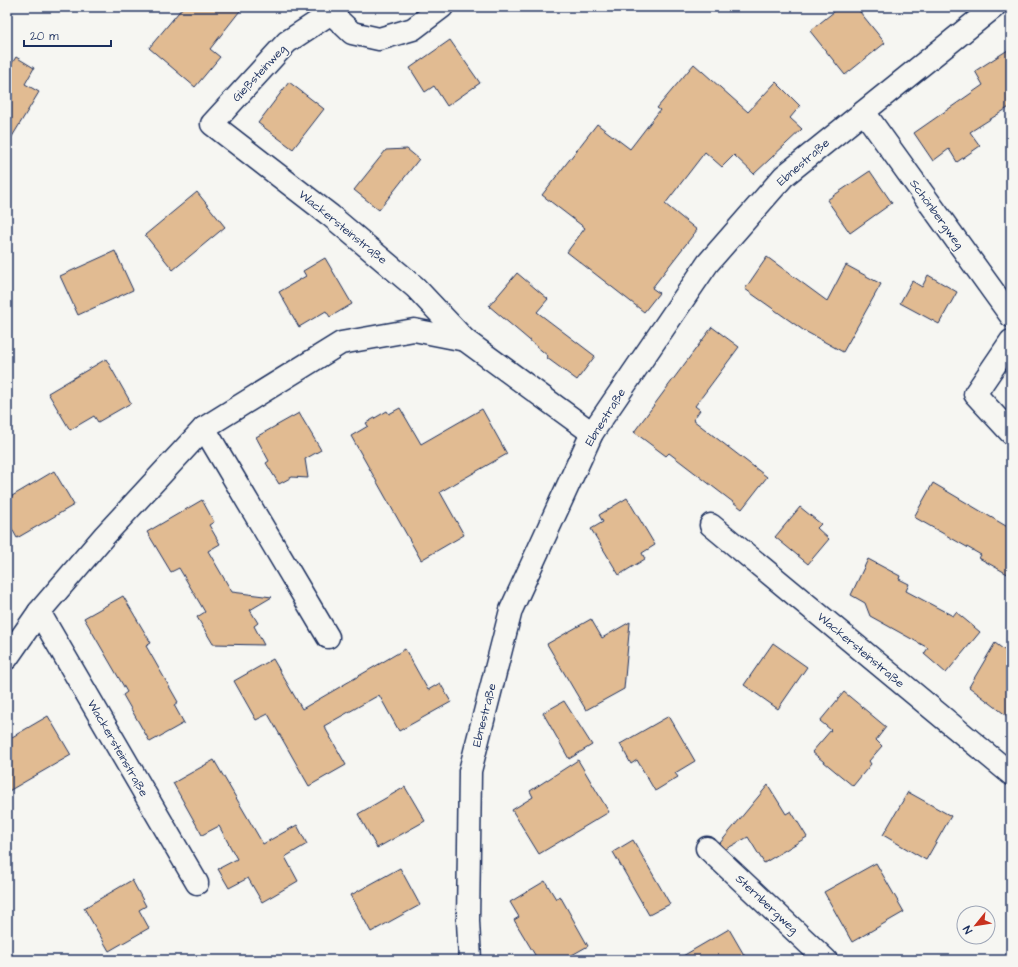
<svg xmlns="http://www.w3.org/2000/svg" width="1018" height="967" font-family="'Architects Daughter',sans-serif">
	<rect width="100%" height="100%" fill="#f6f6f2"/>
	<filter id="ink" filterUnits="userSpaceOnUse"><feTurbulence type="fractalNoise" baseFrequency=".025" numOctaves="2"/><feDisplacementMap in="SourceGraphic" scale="8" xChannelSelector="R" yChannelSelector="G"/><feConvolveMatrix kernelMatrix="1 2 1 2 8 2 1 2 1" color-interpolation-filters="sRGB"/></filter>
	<g filter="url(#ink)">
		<g fill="#e1bb92" stroke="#1b2f5e">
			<path d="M183 7H243L210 49 220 57 195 87 149 48Z"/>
			<path d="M840 7H856L885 43 845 75 810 31Z"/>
			<path d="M450 40 480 83 447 106 434 86 425 92 410 68Z"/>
			<path d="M1011 48V106L970 132 980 146 957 162 949 149 933 161 914 133 983 85 975 71Z"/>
			<path d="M16 57 34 68 25 84 39 92 7 145V71Z"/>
			<path d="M694 64 748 112 776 82 800 106 790 118 802 129 754 174 734 155 722 167 705 152 665 204 697 230 652 288 659 293 644 312 567 252 585 228 542 195 597 124 630 149 660 110 657 108Z"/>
			<path d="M289 82 324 109 293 149 258 123Z"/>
			<path d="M407 149 419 159 379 210 354 190 386 150Z"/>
			<path d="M870 171 892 203 850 233 827 200Z"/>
			<path d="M197 192 225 227 173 270 145 235Z"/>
			<path d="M115 251 133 290 78 315 60 276Z"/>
			<path d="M767 257 827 301 846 265 881 284 843 352 803 330 745 289Z"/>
			<path d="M325 258 352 304 330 317 326 311 299 327 279 292 306 276 303 271Z"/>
			<path d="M517 273 548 299 537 312 595 356 577 380 547 358 548 356 489 306Z"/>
			<path d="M928 275 957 292 939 324 900 303 912 281 922 287Z"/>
			<path d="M712 327 739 347 695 406 700 410 693 420 767 477 742 509 669 453 666 456 634 432Z"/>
			<path d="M106 359 131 403 98 422 94 416 70 430 48 393Z"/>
			<path d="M400 408 421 444 482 409 507 454 440 492 464 535 421 560 351 436 368 426 366 423 387 411 389 414Z"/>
			<path d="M299 413 321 450 305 459 308 478 292 477 279 484 266 463 269 461 256 437Z"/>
			<path d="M54 471 74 505 17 538 7 520V499Z"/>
			<path d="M933 483 1011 529V576L979 558 981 555 914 517Z"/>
			<path d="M627 498 655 545 642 553 645 559 619 575 591 529 603 522 599 515Z"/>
			<path d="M202 500 214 522 209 525 220 544 208 551 232 592 272 597 250 610 258 623 254 626 264 645 213 644 197 617 205 612 179 568 171 572 147 532Z"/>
			<path d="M800 507 821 524 817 528 829 539 808 564 775 537Z"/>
			<path d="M868 559 900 576 899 579 909 584 906 591 953 616 956 612 980 632 946 673 924 654 928 648 870 616 865 603 851 595Z"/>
			<path d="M123 596 151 643 146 646 178 702 174 705 184 723 150 742 123 695 127 692 84 618Z"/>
			<path d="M591 619 602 638 630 622 624 689 586 710 547 644Z"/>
			<path d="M773 643 807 667 778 709 744 685Z"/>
			<path d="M995 643 1011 655V719L969 687Z"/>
			<path d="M405 649 428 690 440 683 451 702 399 731 379 695 324 726 346 765 309 786 268 714 256 720 234 681 273 659 302 709Z"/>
			<path d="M844 692 886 727 876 740 882 746 869 761 871 764 853 786 812 752 831 730 820 721Z"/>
			<path d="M564 701 592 745 569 759 543 713Z"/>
			<path d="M48 716 71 755 7 792V740Z"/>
			<path d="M669 716 695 761 675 773 678 777 655 791 637 760 631 764 620 744Z"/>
			<path d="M214 760 263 844 297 825 307 844 285 857 298 881 262 902 248 878 229 888 218 869 237 859 219 826 202 835 173 783Z"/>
			<path d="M578 760 609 812 539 854 512 810 533 797 530 791Z"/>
			<path d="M768 785 786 814 791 811 807 837 764 863 748 837 726 849 720 843Z"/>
			<path d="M405 787 425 821 377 848 358 814Z"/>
			<path d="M908 792 951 816 926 860 883 835Z"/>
			<path d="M633 840 670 904 649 915 613 852Z"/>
			<path d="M876 863 904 912 852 942 824 892Z"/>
			<path d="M400 868 420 905 371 932 351 895Z"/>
			<path d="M132 880 146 906 139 910 149 928 109 951 84 908Z"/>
			<path d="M545 881 556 899 560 896 588 946 563 960H538L514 920 519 917 510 902Z"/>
			<path d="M729 929 747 960H676Z"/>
		</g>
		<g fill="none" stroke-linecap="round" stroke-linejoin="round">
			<g stroke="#1b2f5e" stroke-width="25">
				<g id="street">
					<path d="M329 7 331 13 352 33 379 39 413 29 442 7"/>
					<path d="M331 13 287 42 212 124 331 216 415 287 465 340"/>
					<path d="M864 112 1011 316"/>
					<path d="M1011 341 975 394 1011 433"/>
					<path d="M204 428 328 637"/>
					<path d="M711 525 1011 774"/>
					<path d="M39 612 197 883"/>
					<path d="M7 658 39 612 105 535 204 428 341 343 414 330 465 340 592 433"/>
					<path d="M707 848 826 960"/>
					<path d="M470 960 468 921 470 771 511 610 592 433 708 263 784 176 994 7"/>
				</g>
			</g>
			<use href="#street" stroke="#f6f6f2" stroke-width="22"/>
		</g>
	</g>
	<g text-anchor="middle" stroke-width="3" stroke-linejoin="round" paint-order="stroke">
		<g font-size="12" fill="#1b2f5e" stroke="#f6f6f2">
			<text transform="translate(259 73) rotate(-47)" y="4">Gießsteinweg</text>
			<text transform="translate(803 162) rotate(-41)" y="4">Ebnestraße</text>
			<text transform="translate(937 214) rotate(54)" y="4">Schönbergweg</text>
			<text transform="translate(343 227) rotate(39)" y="4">Wackersteinstraße</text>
			<text transform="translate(605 417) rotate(-58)" y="4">Ebnestraße</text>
			<text transform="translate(861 650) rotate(40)" y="4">Wackersteinstraße</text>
			<text transform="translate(484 715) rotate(-76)" y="4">Ebnestraße</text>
			<text transform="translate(118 748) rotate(60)" y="4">Wackersteinstraße</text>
			<text transform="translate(767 904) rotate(43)" y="4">Sternbergweg</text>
		</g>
	</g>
	<rect width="1018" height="967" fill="none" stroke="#f6f6f2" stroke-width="24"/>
	<rect x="12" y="12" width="994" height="943" fill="none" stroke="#1b2f5e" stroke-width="1.5" filter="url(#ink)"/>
	<g transform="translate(976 925) rotate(240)"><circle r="19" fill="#f6f6f2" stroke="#9ea6b7"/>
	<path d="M0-3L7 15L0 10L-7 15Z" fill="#c8321e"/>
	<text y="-6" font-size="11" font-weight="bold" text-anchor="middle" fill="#1b2f5e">N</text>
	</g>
	<path d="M24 40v6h87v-6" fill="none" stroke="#1b2f5e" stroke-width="2"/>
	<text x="30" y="40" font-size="12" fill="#1b2f5e" stroke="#f6f6f2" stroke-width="3" paint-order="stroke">20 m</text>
</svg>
